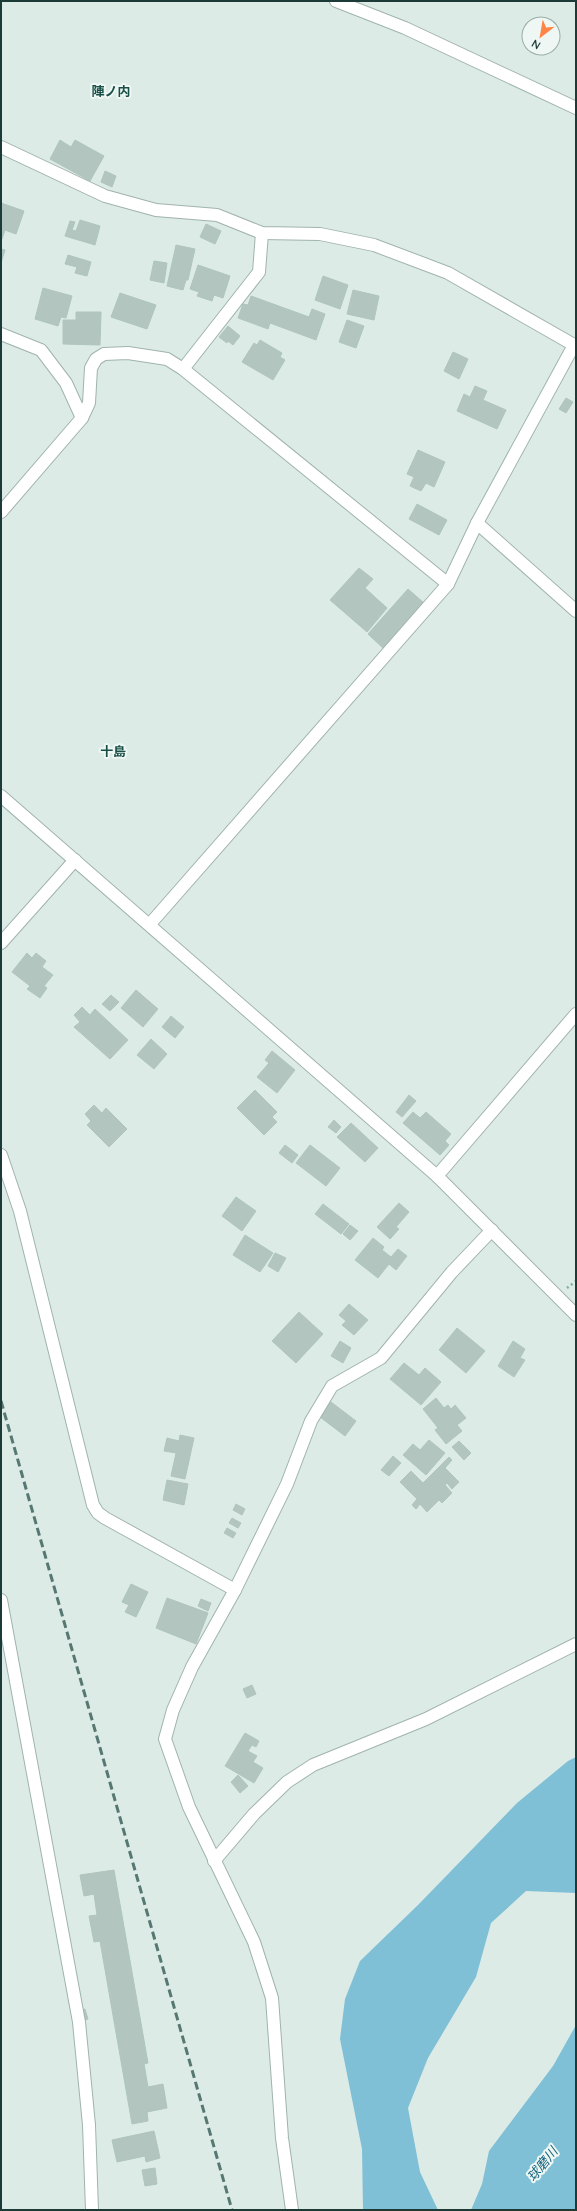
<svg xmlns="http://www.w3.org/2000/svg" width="577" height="2211" font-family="Quicksand,'Noto Sans JP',sans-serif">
	<rect width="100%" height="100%" fill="#ddebe6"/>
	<g fill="#7fc0d6">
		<path d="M576 1757V1893L526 1891 491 1923 476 1977 428 2058 408 2108 420 2172 438 2210H363L362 2149 340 2039 345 1999 360 1961 418 1905 517 1803 568 1761Z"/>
		<path d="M576 2025V2210H471L482 2184 489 2151 553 2066Z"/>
	</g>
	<g fill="#b2c6bf" stroke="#afc5be">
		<path d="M60 140 71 147 75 140 104 156 90 181 50 159Z"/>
		<path d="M105 171 116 176 112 187 101 182Z"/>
		<path d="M1 203 24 211 16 234 5 230 2 239Z"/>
		<path d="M80 220 100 226 95 245 65 236 70 221 75 222 72 230 76 231Z"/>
		<path d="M206 224 221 231 215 244 200 237Z"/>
		<path d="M176 245 195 249 188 280H186L183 290 167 286Z"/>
		<path d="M1 249 5 250 1 263Z"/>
		<path d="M68 255 91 262 87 276 75 273 77 267 65 264Z"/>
		<path d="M154 261 167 263 164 283 150 280Z"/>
		<path d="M198 265 230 276 223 298 214 295 212 301 197 296 199 292 190 289Z"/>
		<path d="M323 276 348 285 340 309 315 300Z"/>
		<path d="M43 288 72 296 66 318 61 317 58 326 35 319Z"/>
		<path d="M353 290 379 296 374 320 347 314Z"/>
		<path d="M120 293 156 305 147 329 111 317Z"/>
		<path d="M251 296 309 317 312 309 325 314 316 340 270 323 268 329 238 318 243 304 248 305Z"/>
		<path d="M76 312H101L100 345 63 344V320H76Z"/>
		<path d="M347 320 364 326 356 348 339 342Z"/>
		<path d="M228 326 240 336 233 345 228 341 227 343 219 337Z"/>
		<path d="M260 340 282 353 280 357 285 360 273 380 242 362 254 343 257 345Z"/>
		<path d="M453 352 468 359 459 379 444 371Z"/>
		<path d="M475 386 487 391 483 400 506 410 497 429 457 411 464 394 470 397Z"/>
		<path d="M566 398 573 402 566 413 559 409Z"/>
		<path d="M418 450 445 462 434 487 426 483 421 491 410 486 414 477 407 474Z"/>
		<path d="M417 504 447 520 439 535 409 519Z"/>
		<path d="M359 568 373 579 365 588 387 608 367 632 330 600Z"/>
		<path d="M408 589 424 603 384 649 368 634Z"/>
		<path d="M27 953 32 958 36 953 46 961 42 967 53 975 44 986 47 988 40 998 27 989 30 986 12 972Z"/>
		<path d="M136 990 158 1009 143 1027 121 1008Z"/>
		<path d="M111 995 119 1002 110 1011 102 1004Z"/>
		<path d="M82 1007 90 1015 95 1009 128 1040 110 1059 74 1027 80 1022 74 1015Z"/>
		<path d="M171 1016 184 1027 175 1038 162 1027Z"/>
		<path d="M151 1039 167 1054 154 1069 137 1055Z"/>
		<path d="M272 1051 295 1070 277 1093 257 1077 269 1063 265 1060Z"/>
		<path d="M255 1090 277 1112 272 1117 277 1122 264 1135 237 1108Z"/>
		<path d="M409 1095 416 1101 402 1117 396 1112Z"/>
		<path d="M94 1105 102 1113 106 1108 127 1129 109 1147 87 1125 91 1121 85 1114Z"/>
		<path d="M413 1112 420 1118 426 1112 451 1134 445 1141 449 1145 440 1155 403 1123Z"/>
		<path d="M334 1120 341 1127 336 1133 328 1127Z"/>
		<path d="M351 1123 378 1148 365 1162 337 1137Z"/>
		<path d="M285 1145 298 1155 292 1163 279 1153Z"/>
		<path d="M310 1145 340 1168 326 1186 296 1163Z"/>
		<path d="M236 1197 256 1211 242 1231 222 1216Z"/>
		<path d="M399 1203 409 1212 396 1227 399 1229 390 1239 377 1227Z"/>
		<path d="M323 1204 349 1224 341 1234 315 1214Z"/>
		<path d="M350 1225 358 1231 350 1240 343 1234Z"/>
		<path d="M245 1235 273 1253 260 1272 233 1255Z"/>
		<path d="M373 1238 384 1247 382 1250 391 1257 398 1249 407 1256 396 1270 389 1264 378 1278 355 1260Z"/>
		<path d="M275 1253 286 1258 278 1272 268 1266Z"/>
		<path d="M349 1304 368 1320 354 1335 342 1325 346 1321 339 1315Z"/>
		<path d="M299 1312 323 1334 296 1363 272 1341Z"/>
		<path d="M457 1328 485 1351 466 1373 439 1350Z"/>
		<path d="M340 1341 351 1348 343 1363 331 1356Z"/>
		<path d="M513 1341 525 1349 520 1358 525 1360 514 1377 498 1366Z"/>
		<path d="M404 1363 419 1375 425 1368 441 1382 421 1405 390 1379Z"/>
		<path d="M436 1398 444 1408 448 1405 451 1409 455 1405 466 1418 457 1425 462 1431 446 1444 435 1430 438 1428 423 1409Z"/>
		<path d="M331 1402 356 1421 345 1436 320 1417Z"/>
		<path d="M180 1435 194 1438 185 1479 171 1476 176 1453 164 1451 167 1438 179 1441Z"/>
		<path d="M429 1440 445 1453 426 1475 403 1455 413 1444 420 1450Z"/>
		<path d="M459 1441 471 1453 464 1460 452 1447Z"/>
		<path d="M393 1456 401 1463 389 1476 381 1470Z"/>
		<path d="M449 1457 452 1460 445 1468 459 1482 452 1489 447 1483 445 1485 452 1493 442 1503 439 1500 427 1512 420 1504 416 1509 412 1505 417 1499 400 1482 411 1471 423 1483Z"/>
		<path d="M167 1480 188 1484 184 1505 163 1500Z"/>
		<path d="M236 1504 245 1509 242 1515 233 1510Z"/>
		<path d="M232 1518 241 1523 238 1528 229 1523Z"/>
		<path d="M227 1528 236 1533 233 1538 224 1533Z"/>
		<path d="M131 1584 148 1592 136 1617 125 1612 129 1605 122 1602Z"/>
		<path d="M167 1598 208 1613 196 1644 156 1628Z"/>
		<path d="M201 1599 211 1603 208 1611 198 1606Z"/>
		<path d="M252 1685 256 1694 247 1698 243 1689Z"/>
		<path d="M245 1733 259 1741 256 1747 252 1745 248 1751 257 1756 253 1762 263 1768 254 1783 225 1766Z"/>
		<path d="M238 1775 248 1786 240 1793 231 1782Z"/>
		<path d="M114 1870 148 2063 144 2064 148 2087 163 2084 167 2108 147 2112 148 2121 132 2124 100 1941 94 1942 89 1916 97 1915 94 1894 84 1896 80 1875Z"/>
		<path d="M85 2009 88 2019 82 2021 79 2011Z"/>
		<path d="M154 2131 160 2158 146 2162 145 2156 117 2162 112 2140Z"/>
		<path d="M155 2168 157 2184 145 2186 142 2170Z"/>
	</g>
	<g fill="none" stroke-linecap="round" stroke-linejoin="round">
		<g stroke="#a0b3ae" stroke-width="14">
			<g id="minor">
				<path d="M336 1 405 28 576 108"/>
				<path d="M1 147 105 196 156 210 217 215 262 233 320 234 374 245 448 273 574 345 477 523 448 584 150 924"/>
				<path d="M1 334 41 350 66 383 82 418"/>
				<path d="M183 369 259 272 262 233"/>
				<path d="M1 512 82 418 89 403 91 368 96 359 104 354 128 353 167 359 183 369 448 584"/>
				<path d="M477 523 576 611"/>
				<path d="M1 796 437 1176 576 1315"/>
				<path d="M1 943 75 860"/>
				<path d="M1 1155 20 1211 93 1505 98 1513 105 1518 235 1590"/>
				<path d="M437 1176 576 1014"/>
				<path d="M1 1600 79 2022 89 2125 92 2210"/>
				<path d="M214 1861 254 1814 287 1782 313 1765 426 1719 576 1644"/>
				<path d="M292 2210 282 2138 272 1998 254 1942 189 1807 165 1739 173 1710 192 1667 235 1590 287 1484 311 1421 332 1386 381 1358 452 1272 492 1230"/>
			</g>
		</g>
		<path stroke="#7ab1a5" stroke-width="2.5" stroke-dasharray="2 3" stroke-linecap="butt" d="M567 1288 576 1281"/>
		<use href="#minor" stroke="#fff" stroke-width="12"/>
		<path stroke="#577872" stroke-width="3" stroke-dasharray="8 4" stroke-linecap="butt" d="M1 1401 232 2210"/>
	</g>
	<g text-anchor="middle" stroke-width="4" stroke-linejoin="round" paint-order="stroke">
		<g font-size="13" font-weight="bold" fill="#184f47" stroke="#eef7f3">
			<text x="111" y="96">陣ノ内</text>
			<text x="113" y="756">十島</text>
		</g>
		<g font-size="13" font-style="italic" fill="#13617c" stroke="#eef7f3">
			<text transform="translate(542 2164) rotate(-51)" y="5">球磨川</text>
		</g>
	</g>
	<rect width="577" height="2211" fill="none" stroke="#1d3b36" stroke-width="4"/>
	<g transform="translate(541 36) rotate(211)"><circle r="19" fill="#eef7f3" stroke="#9aaca7"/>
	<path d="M0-3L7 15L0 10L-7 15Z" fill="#ff8547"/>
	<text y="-6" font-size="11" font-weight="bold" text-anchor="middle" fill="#1d3b36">N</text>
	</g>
</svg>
